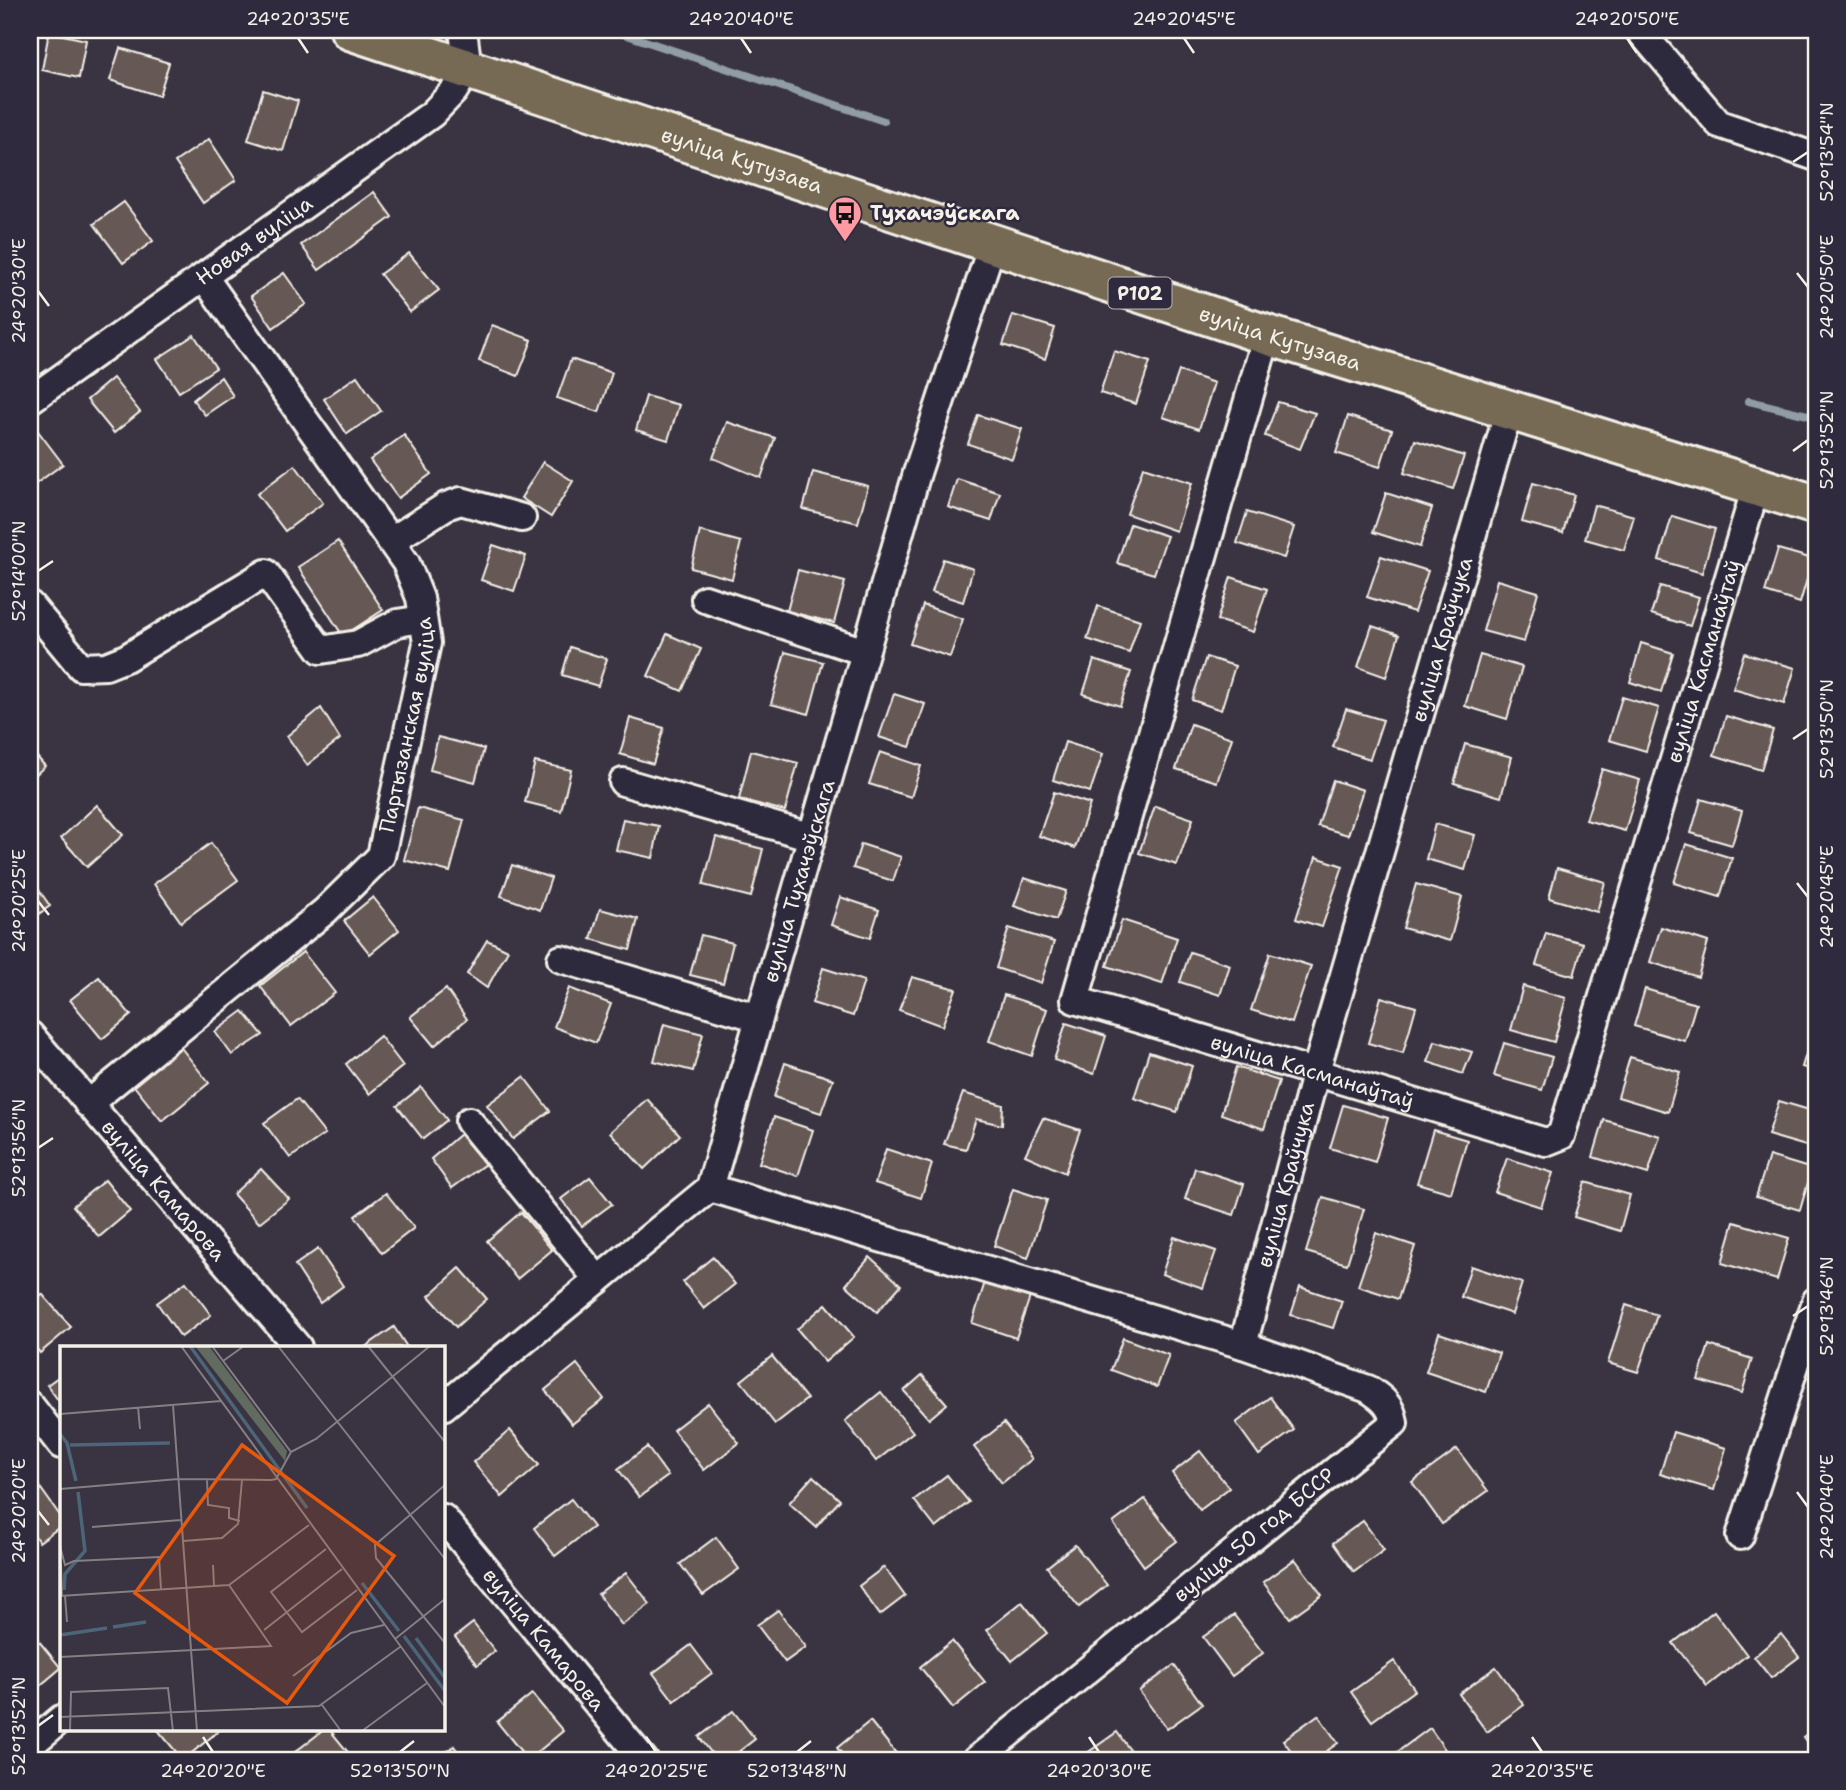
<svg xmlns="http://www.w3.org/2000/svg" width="1846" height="1790" font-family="'Shantell Sans',sans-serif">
	<rect width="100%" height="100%" fill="#3a3342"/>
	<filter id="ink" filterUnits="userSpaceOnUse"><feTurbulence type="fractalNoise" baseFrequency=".0143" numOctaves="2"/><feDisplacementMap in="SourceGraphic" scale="14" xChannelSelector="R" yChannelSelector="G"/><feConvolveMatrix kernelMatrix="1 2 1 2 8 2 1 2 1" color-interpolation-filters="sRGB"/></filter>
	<g filter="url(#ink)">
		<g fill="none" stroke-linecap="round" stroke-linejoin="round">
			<g stroke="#909da5" stroke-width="8">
				<path d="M612 30 884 121"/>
				<path d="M1749 401 1816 417"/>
			</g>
		</g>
		<g fill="#665854" stroke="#f4f1e8" stroke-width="2">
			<path d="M49 32 86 40 79 78 42 70Z"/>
			<path d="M120 48 169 63 159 96 110 80Z"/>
			<path d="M263 90 298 101 283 151 248 140Z"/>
			<path d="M209 139 236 180 203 203 175 162Z"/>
			<path d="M374 192 392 217 319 270 301 245Z"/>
			<path d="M124 202 153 241 123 263 94 224Z"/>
			<path d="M409 253 439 290 410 312 380 274Z"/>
			<path d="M284 273 306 304 273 328 251 296Z"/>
			<path d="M1013 315 1055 328 1045 359 1003 345Z"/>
			<path d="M492 325 532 340 518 376 479 361Z"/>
			<path d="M194 335 216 368 179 392 157 359Z"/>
			<path d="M1114 351 1150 362 1136 404 1100 393Z"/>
			<path d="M571 359 612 373 599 412 557 398Z"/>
			<path d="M1179 371 1214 383 1199 429 1163 417Z"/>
			<path d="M357 376 381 411 347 434 324 399Z"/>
			<path d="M221 377 233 396 205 415 193 400Z"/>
			<path d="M113 378 140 412 114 433 87 400Z"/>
			<path d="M646 396 679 405 668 440 636 430Z"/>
			<path d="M1278 402 1315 413 1300 449 1265 436Z"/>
			<path d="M978 415 1022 429 1012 459 968 444Z"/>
			<path d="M1348 416 1392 430 1380 467 1336 453Z"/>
			<path d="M727 422 775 438 761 478 713 458Z"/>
			<path d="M35 427 63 464 30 488V431Z"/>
			<path d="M404 435 431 474 398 498 370 460Z"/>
			<path d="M1415 440 1464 456 1453 489 1404 473Z"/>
			<path d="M543 462 573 481 551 517 521 498Z"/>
			<path d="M295 465 323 503 285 531 257 494Z"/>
			<path d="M1143 467 1192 483 1176 531 1127 514Z"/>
			<path d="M813 472 868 486 858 523 803 509Z"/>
			<path d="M957 479 1000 493 991 521 948 507Z"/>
			<path d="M1533 483 1574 495 1563 533 1522 522Z"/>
			<path d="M1386 493 1432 508 1420 547 1373 532Z"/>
			<path d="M1594 505 1634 516 1624 550 1585 539Z"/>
			<path d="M1247 512 1294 527 1284 558 1237 543Z"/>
			<path d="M1672 516 1715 529 1702 573 1659 560Z"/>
			<path d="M1130 524 1167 536 1154 574 1117 563Z"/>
			<path d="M700 531 741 542 732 579 691 568Z"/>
			<path d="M338 541 383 610 343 636 298 567Z"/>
			<path d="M493 545 526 556 514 591 481 580Z"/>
			<path d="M1778 549 1813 559 1800 603 1765 592Z"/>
			<path d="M1381 556 1428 571 1414 612 1367 597Z"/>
			<path d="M943 559 973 569 963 602 932 592Z"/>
			<path d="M798 570 845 582 834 623 787 611Z"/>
			<path d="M1231 577 1267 589 1253 632 1217 620Z"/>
			<path d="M1497 580 1538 592 1524 642 1483 631Z"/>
			<path d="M1660 586 1699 597 1690 626 1651 614Z"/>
			<path d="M923 605 963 619 950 657 910 644Z"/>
			<path d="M1098 606 1140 620 1129 653 1087 639Z"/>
			<path d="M1372 626 1399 635 1386 677 1358 667Z"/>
			<path d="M667 634 701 649 682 691 648 676Z"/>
			<path d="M1641 643 1673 653 1661 692 1630 682Z"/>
			<path d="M570 647 607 659 598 686 562 675Z"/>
			<path d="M785 652 823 662 809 714 771 704Z"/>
			<path d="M1744 653 1795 668 1784 704 1733 689Z"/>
			<path d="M1480 655 1522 667 1507 719 1465 706Z"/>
			<path d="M1206 657 1235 666 1221 710 1192 700Z"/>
			<path d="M1094 660 1131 672 1120 706 1083 694Z"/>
			<path d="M894 694 925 704 910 747 879 737Z"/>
			<path d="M1622 697 1659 708 1646 751 1609 740Z"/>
			<path d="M321 708 340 739 307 765 287 736Z"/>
			<path d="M1346 709 1383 720 1370 759 1333 747Z"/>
			<path d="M1726 716 1773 730 1761 770 1714 755Z"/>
			<path d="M630 718 664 728 653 764 620 754Z"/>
			<path d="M1191 724 1232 738 1217 782 1176 769Z"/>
			<path d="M438 737 484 749 475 782 430 770Z"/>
			<path d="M1065 742 1103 754 1090 792 1053 780Z"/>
			<path d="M1465 744 1512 757 1501 797 1454 783Z"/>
			<path d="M30 749 45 766 30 780Z"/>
			<path d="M751 751 798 763 785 811 739 799Z"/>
			<path d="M880 752 921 766 911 797 869 784Z"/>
			<path d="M535 762 571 770 561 811 525 802Z"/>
			<path d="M1602 769 1640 780 1625 831 1586 820Z"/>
			<path d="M1333 780 1363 790 1348 835 1318 826Z"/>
			<path d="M1054 792 1090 804 1075 848 1039 836Z"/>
			<path d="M1701 799 1742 811 1732 845 1691 833Z"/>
			<path d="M97 805 123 835 87 867 61 838Z"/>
			<path d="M1155 806 1193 819 1177 865 1139 853Z"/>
			<path d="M418 808 464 820 450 872 404 860Z"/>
			<path d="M623 819 659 826 653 858 616 850Z"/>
			<path d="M1435 824 1475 835 1465 870 1426 859Z"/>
			<path d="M716 837 763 849 751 897 703 885Z"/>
			<path d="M211 843 238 880 181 922 154 884Z"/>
			<path d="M861 844 901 857 893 881 853 868Z"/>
			<path d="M1686 844 1732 858 1720 897 1674 883Z"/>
			<path d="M1316 857 1343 866 1322 927 1296 919Z"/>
			<path d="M512 865 551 878 540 910 501 896Z"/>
			<path d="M1557 868 1605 882 1597 912 1549 898Z"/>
			<path d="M30 877 50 906 30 920Z"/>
			<path d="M1024 878 1066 891 1056 920 1014 906Z"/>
			<path d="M1416 884 1462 897 1450 941 1403 928Z"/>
			<path d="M373 897 399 930 370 954 344 921Z"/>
			<path d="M840 897 879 910 870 938 831 925Z"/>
			<path d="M600 909 638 919 630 950 591 939Z"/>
			<path d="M1122 920 1177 938 1162 984 1107 966Z"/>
			<path d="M1661 927 1708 942 1698 977 1650 962Z"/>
			<path d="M1009 928 1054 942 1041 983 996 968Z"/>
			<path d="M1546 933 1583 943 1574 976 1536 965Z"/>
			<path d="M701 935 733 943 723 983 690 975Z"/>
			<path d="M487 940 508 950 487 988 467 974Z"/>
			<path d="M303 952 335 993 291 1026 260 986Z"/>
			<path d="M1190 952 1230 965 1220 995 1180 982Z"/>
			<path d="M1270 953 1311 966 1292 1023 1251 1010Z"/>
			<path d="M823 968 864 981 853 1016 812 1003Z"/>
			<path d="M99 977 131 1015 102 1039 70 1000Z"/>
			<path d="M912 977 956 989 942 1026 899 1010Z"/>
			<path d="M1523 986 1566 998 1554 1042 1511 1030Z"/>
			<path d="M569 988 611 1004 596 1043 554 1027Z"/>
			<path d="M446 989 467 1019 434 1046 410 1017Z"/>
			<path d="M1645 989 1696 1004 1685 1041 1634 1026Z"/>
			<path d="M1004 995 1047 1009 1032 1056 989 1041Z"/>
			<path d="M1381 997 1416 1007 1403 1053 1368 1043Z"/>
			<path d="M243 1011 263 1035 232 1055 215 1032Z"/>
			<path d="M1066 1023 1106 1036 1094 1074 1054 1060Z"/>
			<path d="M664 1024 703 1034 693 1071 654 1061Z"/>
			<path d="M380 1036 403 1066 369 1094 346 1064Z"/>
			<path d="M1435 1041 1472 1052 1463 1074 1428 1062Z"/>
			<path d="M1810 1041 1816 1043V1071L1802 1067Z"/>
			<path d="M1504 1043 1552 1057 1542 1090 1494 1076Z"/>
			<path d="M178 1044 209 1083 162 1121 131 1082Z"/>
			<path d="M1149 1052 1192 1066 1177 1112 1134 1098Z"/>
			<path d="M1630 1057 1680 1072 1668 1112 1618 1097Z"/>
			<path d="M785 1063 833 1079 821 1113 774 1097Z"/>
			<path d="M1236 1067 1279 1081 1264 1129 1221 1114Z"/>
			<path d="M524 1077 550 1111 513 1139 487 1105Z"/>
			<path d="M421 1087 447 1120 423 1139 397 1106Z"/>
			<path d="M963 1093 1003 1105 1002 1125 976 1119 966 1149 944 1144Z"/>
			<path d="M297 1099 325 1134 290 1158 264 1123Z"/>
			<path d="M647 1099 680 1135 644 1169 610 1132Z"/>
			<path d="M1779 1101 1816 1112V1149L1768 1135Z"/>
			<path d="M1343 1105 1388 1118 1375 1162 1330 1148Z"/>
			<path d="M774 1117 813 1130 798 1176 759 1163Z"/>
			<path d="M1043 1118 1080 1130 1065 1173 1025 1155Z"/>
			<path d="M1604 1120 1660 1136 1648 1174 1593 1157Z"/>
			<path d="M1433 1130 1467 1140 1451 1193 1417 1183Z"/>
			<path d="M460 1134 485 1164 452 1188 431 1159Z"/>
			<path d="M886 1149 932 1164 921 1198 875 1183Z"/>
			<path d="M1769 1156 1812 1169 1800 1210 1756 1197Z"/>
			<path d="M1507 1158 1553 1173 1541 1207 1495 1192Z"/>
			<path d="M1195 1168 1244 1184 1234 1215 1185 1199Z"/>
			<path d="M261 1169 289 1199 259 1223 233 1194Z"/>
			<path d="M590 1177 612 1204 582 1226 561 1199Z"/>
			<path d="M105 1180 130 1211 99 1237 73 1206Z"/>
			<path d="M1585 1182 1630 1195 1620 1231 1574 1217Z"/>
			<path d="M1013 1189 1047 1200 1028 1258 994 1246Z"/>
			<path d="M386 1193 414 1228 382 1253 355 1216Z"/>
			<path d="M1323 1197 1364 1209 1347 1264 1306 1252Z"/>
			<path d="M521 1212 552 1250 517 1279 487 1241Z"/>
			<path d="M1734 1222 1789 1238 1777 1280 1722 1263Z"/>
			<path d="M1376 1233 1415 1246 1398 1299 1358 1286Z"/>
			<path d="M1174 1237 1216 1251 1203 1288 1162 1274Z"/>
			<path d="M318 1249 343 1286 320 1303 295 1265Z"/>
			<path d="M713 1257 735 1284 704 1309 683 1282Z"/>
			<path d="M870 1257 901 1285 877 1312 846 1285Z"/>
			<path d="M1471 1266 1522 1283 1512 1314 1461 1297Z"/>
			<path d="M460 1268 487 1299 456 1327 429 1296Z"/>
			<path d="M186 1282 211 1315 181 1337 157 1303Z"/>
			<path d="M985 1282 1030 1297 1016 1338 972 1323Z"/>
			<path d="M1300 1287 1342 1301 1333 1328 1291 1315Z"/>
			<path d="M42 1294 71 1327 40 1353 30 1341V1305Z"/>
			<path d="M826 1304 854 1337 825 1362 797 1329Z"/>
			<path d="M1626 1305 1657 1315 1638 1372 1608 1363Z"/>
			<path d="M394 1327 407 1347H365Z"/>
			<path d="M1439 1333 1499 1353 1486 1392 1426 1372Z"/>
			<path d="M1123 1338 1169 1355 1157 1387 1111 1370Z"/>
			<path d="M1709 1345 1752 1359 1742 1393 1698 1380Z"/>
			<path d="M772 1356 807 1399 775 1424 741 1381Z"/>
			<path d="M577 1364 604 1399 572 1424 545 1390Z"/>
			<path d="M61 1375V1404L47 1385Z"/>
			<path d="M922 1375 947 1404 929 1419 904 1391Z"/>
			<path d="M881 1392 913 1432 876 1461 845 1421Z"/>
			<path d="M1270 1397 1294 1430 1259 1455 1236 1423Z"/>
			<path d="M708 1403 739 1443 704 1470 673 1430Z"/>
			<path d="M1004 1423 1032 1459 1002 1483 974 1447Z"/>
			<path d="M510 1430 539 1465 502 1497 473 1462Z"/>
			<path d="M1673 1432 1726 1448 1714 1490 1660 1474Z"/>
			<path d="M647 1447 668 1476 639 1497 618 1469Z"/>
			<path d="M1457 1449 1488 1491 1442 1524 1412 1482Z"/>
			<path d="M1200 1451 1229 1488 1200 1510 1172 1473Z"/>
			<path d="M947 1475 969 1502 936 1528 914 1500Z"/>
			<path d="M813 1476 840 1500 816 1527 789 1503Z"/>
			<path d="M34 1479 61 1517V1526L39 1542 30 1529V1482Z"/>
			<path d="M571 1499 593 1527 555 1556 534 1528Z"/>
			<path d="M1145 1499 1177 1541 1144 1566 1113 1523Z"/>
			<path d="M1363 1521 1384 1550 1354 1572 1333 1543Z"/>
			<path d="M716 1537 739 1569 703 1595 680 1564Z"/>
			<path d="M1075 1545 1107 1585 1079 1607 1047 1567Z"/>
			<path d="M1295 1559 1322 1595 1290 1618 1263 1582Z"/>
			<path d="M884 1567 905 1596 880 1615 859 1586Z"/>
			<path d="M626 1573 650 1604 622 1625 598 1594Z"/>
			<path d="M1022 1602 1047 1633 1012 1661 987 1630Z"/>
			<path d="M778 1610 806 1647 785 1662 757 1625Z"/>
			<path d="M1714 1611 1747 1655 1707 1686 1673 1643Z"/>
			<path d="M1234 1615 1263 1653 1232 1676 1203 1637Z"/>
			<path d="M473 1623 495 1651 477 1665 455 1637Z"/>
			<path d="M33 1634 61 1668 30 1694V1637Z"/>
			<path d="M1781 1634 1799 1657 1771 1678 1754 1657Z"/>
			<path d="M952 1641 985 1682 953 1708 920 1667Z"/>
			<path d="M691 1645 712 1673 674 1701 653 1673Z"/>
			<path d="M1394 1661 1415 1690 1372 1721 1351 1692Z"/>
			<path d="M1174 1665 1202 1704 1167 1729 1139 1691Z"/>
			<path d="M1496 1667 1524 1705 1487 1732 1459 1694Z"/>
			<path d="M532 1694 563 1731 528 1760 497 1722Z"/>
			<path d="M733 1711 755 1739 728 1760H717L699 1737Z"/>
			<path d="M1318 1715 1338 1743 1314 1760H1298L1283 1740Z"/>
			<path d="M870 1721 899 1757 896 1760H847L837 1748Z"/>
			<path d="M1816 1727V1755L1803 1737Z"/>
			<path d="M1430 1728 1451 1758 1401 1760 1396 1753Z"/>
			<path d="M157 1729H221L183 1760Z"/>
			<path d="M325 1729H329L352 1757 348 1760H302L295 1752Z"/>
			<path d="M1117 1732 1137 1760H1081L1080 1758Z"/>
			<path d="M454 1746 464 1760H435Z"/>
		</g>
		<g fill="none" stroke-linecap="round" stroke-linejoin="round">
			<g stroke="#f4f1e8" stroke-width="32">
				<g id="street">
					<path d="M1639 30 1719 124 1816 157"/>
					<path id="s1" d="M1267 335 1075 1000 1546 1142 1561 1136 1756 487"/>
					<path id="s2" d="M30 400 432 114 454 91 468 69 463 30"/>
					<path d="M391 541 446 506 461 501 522 518"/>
					<path d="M705 599 865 652"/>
					<path d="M30 605 81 667 106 666 126 658 266 573 321 650 358 644 397 623 423 619"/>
					<path d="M623 782 812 837"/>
					<path d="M561 959 759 1018"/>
					<path id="s3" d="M30 1035 298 1347"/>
					<path id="s4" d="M88 1104 325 911 381 856 427 643 420 598 406 563 204 277"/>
					<path d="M469 1121 598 1280"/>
					<path d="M710 1188 1243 1345 1368 1389C1382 1398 1392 1406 1394 1423L976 1760"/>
					<path id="s5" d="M1243 1345 1316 1071 1509 410"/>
					<path d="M30 1405 61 1445"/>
					<path id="s6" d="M443 1407 710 1188 917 473 992 245"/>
					<path id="s7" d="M443 1518 644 1760"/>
					<path d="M1740 1536 1816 1301"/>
					<path d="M30 1745 61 1719"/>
				</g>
			</g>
			<g stroke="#f4f1e8" stroke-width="44">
				<g id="primary">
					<path id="s8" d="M350 30 1267 335 1816 505"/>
				</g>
			</g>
			<use href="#street" stroke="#2f2a3d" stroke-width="26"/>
			<use href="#primary" stroke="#766a55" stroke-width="38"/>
		</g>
	</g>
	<path fill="none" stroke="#f4f1e8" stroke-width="2.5" d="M298 38 308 53M741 38 751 53M1184 38 1194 53M1627 38 1637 53M1793 162 1808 152M1797 273 1808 287M38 291 49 306M1793 451 1808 440M38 571 53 561M1793 739 1808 729M1797 883 1808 897M38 901 49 915M38 1148 53 1138M1793 1316 1808 1306M1797 1492 1808 1507M38 1511 49 1525M38 1726 53 1715M203 1737 213 1752M646 1737 656 1752M1089 1737 1099 1752M1532 1737 1542 1752M400 1752 414 1741M797 1752 811 1741"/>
	<defs>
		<g id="bus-pin" transform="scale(1.75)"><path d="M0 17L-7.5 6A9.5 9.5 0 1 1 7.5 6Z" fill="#ff9aa2" stroke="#2f2a3d"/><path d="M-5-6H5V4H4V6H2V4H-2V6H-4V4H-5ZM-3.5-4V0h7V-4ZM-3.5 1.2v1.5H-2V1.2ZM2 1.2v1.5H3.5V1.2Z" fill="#111"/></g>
	</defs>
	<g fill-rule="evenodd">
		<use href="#bus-pin" x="845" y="213"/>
	</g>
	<g text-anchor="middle" stroke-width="5" stroke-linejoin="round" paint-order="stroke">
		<rect fill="#2f2a3d" stroke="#b9b5b5" stroke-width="2" x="1108.5" y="277.5" width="63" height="31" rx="5"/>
		<g font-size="19" font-weight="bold" fill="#f4f1e8">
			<text x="1140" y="300">Р102</text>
		</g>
		<g font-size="21" fill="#f4f1e8" stroke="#2f2a3d">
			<text dy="7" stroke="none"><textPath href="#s8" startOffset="413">вуліца Кутузава</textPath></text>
			<text dy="7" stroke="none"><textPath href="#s2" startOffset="275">Новая вуліца</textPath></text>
			<text dy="7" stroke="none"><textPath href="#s8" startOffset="980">вуліца Кутузава</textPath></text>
			<text dy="7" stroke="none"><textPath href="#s5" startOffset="733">вуліца Краўчука</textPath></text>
			<text dy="7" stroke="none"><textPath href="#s1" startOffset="1696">вуліца Касманаўтаў</textPath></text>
			<text dy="7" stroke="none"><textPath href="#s4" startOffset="518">Партызанская вуліца</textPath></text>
			<text dy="7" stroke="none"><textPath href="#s6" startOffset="665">вуліца Тухачэўскага</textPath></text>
			<text dy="7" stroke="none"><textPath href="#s1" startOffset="940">вуліца Касманаўтаў</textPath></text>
			<text dy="7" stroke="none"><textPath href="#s5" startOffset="166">вуліца Краўчука</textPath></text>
			<text dy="7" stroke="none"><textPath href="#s3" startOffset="205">вуліца Камарова</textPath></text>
			<text transform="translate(1254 1535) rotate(-39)" y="7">вуліца 50 год БССР</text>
			<text dy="7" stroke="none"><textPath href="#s7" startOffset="158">вуліца Камарова</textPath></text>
		</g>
		<g font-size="21" font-weight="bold" fill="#f4f1e8" stroke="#2f2a3d" text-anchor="start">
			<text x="870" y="220">Тухачэўскага</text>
		</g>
	</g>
	<g transform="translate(60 1346)">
		<rect width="385" height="385" fill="#3a3342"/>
		<path d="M135 0H149L227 105 225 115Z" fill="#616b5f"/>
		<path fill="none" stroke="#4d6578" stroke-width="3.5" d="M130 0 247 162M0 88 7 97 16 135M10 99 110 97M302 237 339 285M4 244 5 228 25 205 18 146M53 281 86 276M0 289 47 282M344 290 385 345M356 292 385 332"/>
		<path fill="none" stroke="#847f84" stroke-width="2" d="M121 0 385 361M152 0 231 106 256 93 370 0M218 0 385 213M308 0 385 96M163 15 184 0M113 59 137 385M78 61 80 83M0 68 161 55M147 133 148 159 169 162V172L180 175M385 139 315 199 316 212 385 297M0 143 118 133 211 134 216 133 231 106M32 181 121 174M123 195 162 192 178 178 182 134M0 200 5 219 14 215 99 211 101 243M266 203 211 246 242 286 297 244M1 218 2 250M153 219 154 240M0 250 169 239 249 179M5 250 7 276M204 284 282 223M335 293 385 253M0 311 211 300 169 239M233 330 291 287 324 279M262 359 281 385M0 371 259 360 340 301M10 385 11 346 108 342 113 385M302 385 367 337"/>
		<path fill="#e8590c" fill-opacity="0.15" stroke="#e8590c" stroke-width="3.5" d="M182 99 334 210 227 357 75 247Z"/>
		<rect width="385" height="385" fill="none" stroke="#f4f1e8" stroke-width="3.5"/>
	</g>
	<rect width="1846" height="1790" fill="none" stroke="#2f2a3d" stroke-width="77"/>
	<rect x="38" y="38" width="1770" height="1714" fill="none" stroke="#f4f1e8" stroke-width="2.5"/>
	<g font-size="18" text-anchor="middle" fill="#f4f1e8">
		<text x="298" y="25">24°20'35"E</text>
		<text x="741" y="25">24°20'40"E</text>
		<text x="1184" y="25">24°20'45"E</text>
		<text x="1627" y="25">24°20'50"E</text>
		<text transform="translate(1827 152) rotate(-90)" y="6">52°13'54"N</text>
		<text transform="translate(1827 287) rotate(-90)" y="6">24°20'50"E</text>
		<text transform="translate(19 291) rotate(-90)" y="6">24°20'30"E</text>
		<text transform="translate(1827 440) rotate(-90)" y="6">52°13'52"N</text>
		<text transform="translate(19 571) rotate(-90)" y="6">52°14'00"N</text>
		<text transform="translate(1827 729) rotate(-90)" y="6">52°13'50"N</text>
		<text transform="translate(1827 897) rotate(-90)" y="6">24°20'45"E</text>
		<text transform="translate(19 901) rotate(-90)" y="6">24°20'25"E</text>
		<text transform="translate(19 1148) rotate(-90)" y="6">52°13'56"N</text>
		<text transform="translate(1827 1306) rotate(-90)" y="6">52°13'46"N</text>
		<text transform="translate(1827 1507) rotate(-90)" y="6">24°20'40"E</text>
		<text transform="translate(19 1511) rotate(-90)" y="6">24°20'20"E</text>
		<text transform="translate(19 1726) rotate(-90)" y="6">52°13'52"N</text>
		<text x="213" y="1777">24°20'20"E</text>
		<text x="400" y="1777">52°13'50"N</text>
		<text x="656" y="1777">24°20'25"E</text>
		<text x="797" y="1777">52°13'48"N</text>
		<text x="1099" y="1777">24°20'30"E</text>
		<text x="1542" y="1777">24°20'35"E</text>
	</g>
</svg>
